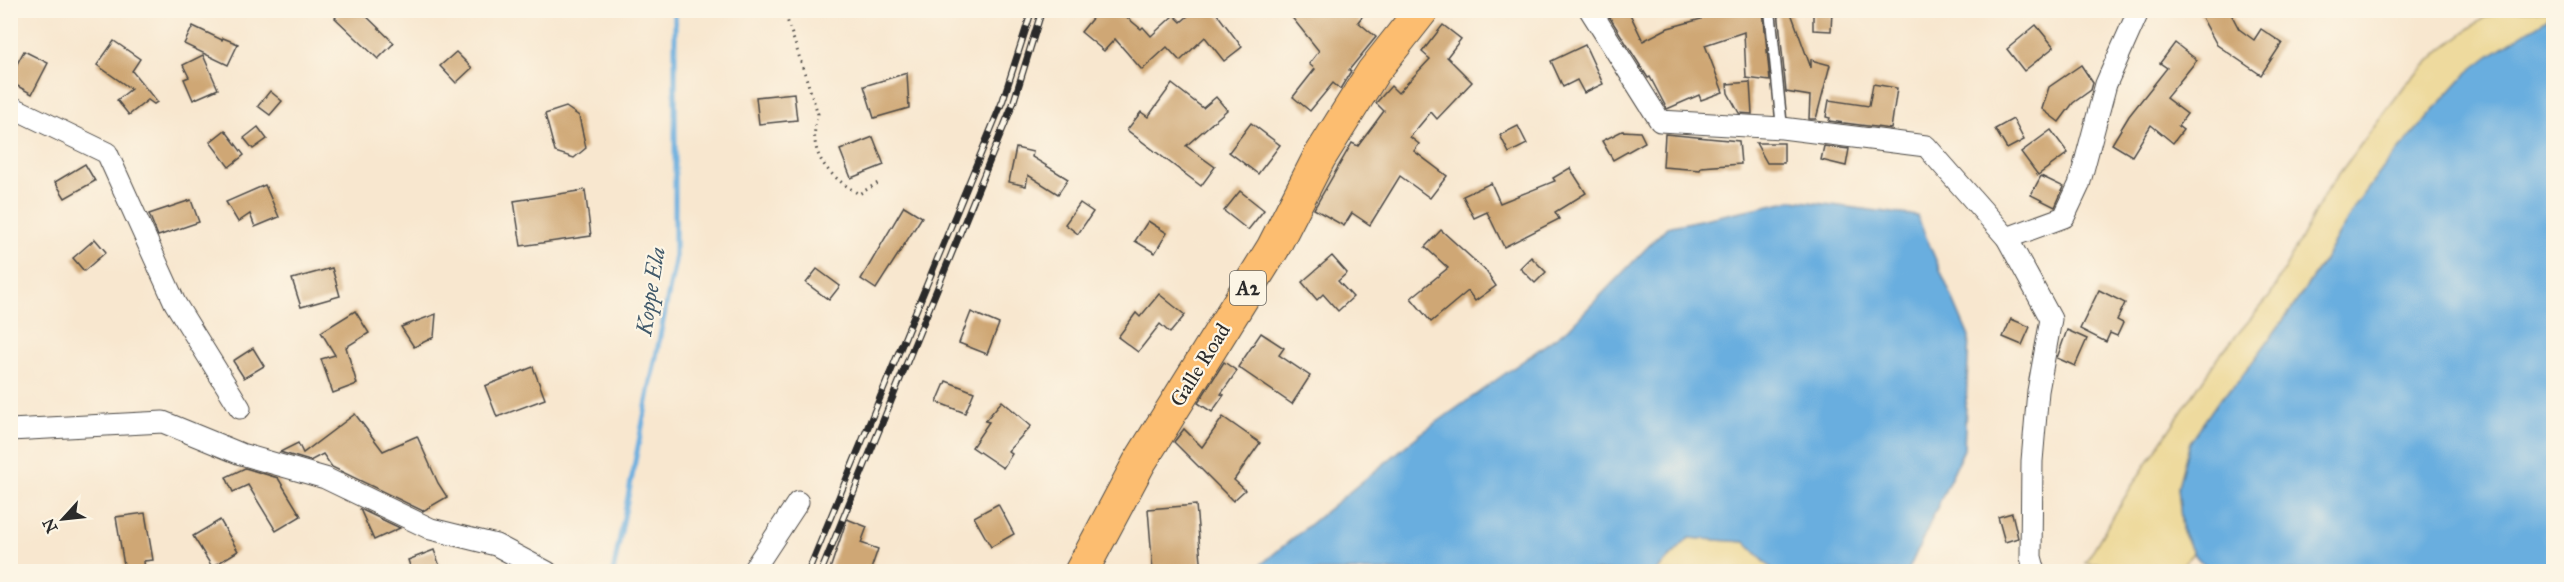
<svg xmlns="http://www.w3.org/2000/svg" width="2564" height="582" font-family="'IM FELL Great Primer',serif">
	<rect width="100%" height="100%" fill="#fcf5e5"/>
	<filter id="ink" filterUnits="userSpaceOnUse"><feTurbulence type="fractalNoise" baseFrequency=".0167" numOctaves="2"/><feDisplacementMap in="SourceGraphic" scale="12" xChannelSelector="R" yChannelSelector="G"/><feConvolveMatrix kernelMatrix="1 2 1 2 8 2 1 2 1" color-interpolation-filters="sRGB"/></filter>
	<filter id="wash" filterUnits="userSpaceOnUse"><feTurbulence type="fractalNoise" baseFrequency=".008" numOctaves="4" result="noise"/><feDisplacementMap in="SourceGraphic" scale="24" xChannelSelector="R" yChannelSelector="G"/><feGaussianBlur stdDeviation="1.35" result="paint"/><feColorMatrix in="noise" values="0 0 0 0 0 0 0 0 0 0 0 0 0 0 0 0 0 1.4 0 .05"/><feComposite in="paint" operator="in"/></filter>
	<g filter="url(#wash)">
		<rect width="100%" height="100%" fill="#f8e7cf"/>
		<g fill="#eeda9e" stroke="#8c8264" stroke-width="1.5">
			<path d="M2502 11H2553V15L2466 74 2387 163 2293 307 2237 383 2219 400 2190 442 2178 486 2182 529 2193 553 2180 568 2169 570 2085 563 2131 487 2218 357 2270 296 2327 190 2406 84 2442 49 2485 17Z"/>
			<path d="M1689 538 1745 542 1774 571 1656 572Z"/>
		</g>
		<g fill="#69aedf" stroke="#4a6c85" stroke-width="1.5">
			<path d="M2553 15V571H2210L2193 553 2182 529 2178 486 2190 442 2219 400 2237 383 2293 307 2321 265 2356 205 2387 163 2466 74 2489 56Z"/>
			<path d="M1793 200 1917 216 1969 337 1964 449 1908 571H1774L1745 542 1689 538 1656 571H1253L1419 435 1569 328 1667 227Z"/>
		</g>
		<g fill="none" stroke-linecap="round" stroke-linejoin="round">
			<path stroke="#69aedf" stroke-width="5" d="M613 572 675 261V10"/>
		</g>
		<g id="blocks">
			<g fill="#cfa775">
				<path d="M342 10H360L394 43 378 59 335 18Z"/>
				<path d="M1099 10H1118L1141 29 1143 27 1151 36 1174 15 1181 22 1195 10H1214L1242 47 1224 61 1205 37 1180 61 1167 47 1142 70 1115 39 1104 51 1081 32Z"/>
				<path d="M1286 10H1367L1358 22 1376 37 1349 70 1351 71 1340 89 1333 83 1310 111 1293 97 1315 69 1309 64 1319 51Z"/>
				<path d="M1605 10H1628L1643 41 1668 28 1701 19 1700 16 1717 10H1763L1770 81 1746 78 1744 32 1705 45 1723 92 1701 100 1699 95 1667 109 1650 77 1648 78Z"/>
				<path d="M1778 10H1790L1811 68V60L1830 65 1816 119H1809L1810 96 1786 92Z"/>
				<path d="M1813 10H1832L1831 31 1813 30Z"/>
				<path d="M2198 10H2229L2239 29 2254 40 2261 29 2282 43 2261 75 2217 45Z"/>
				<path d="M1443 25 1461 39 1447 57 1472 82 1437 119 1431 112 1410 137 1419 144 1414 151 1447 176 1430 198 1400 176 1370 225 1352 213 1344 226 1314 209 1352 143 1358 146 1384 111 1376 103 1391 86 1398 93 1430 59 1422 52Z"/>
				<path d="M2036 25 2054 47 2024 71 2007 49Z"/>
				<path d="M193 26 222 40 223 38 238 44 228 65 184 44Z"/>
				<path d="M114 41 140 59 132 71 157 102 154 104 148 100 129 115 117 100 131 89 97 65Z"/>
				<path d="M2175 43 2197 60 2166 98 2187 114 2178 126 2183 130 2173 143 2151 125 2132 156 2112 144 2129 116 2167 68 2160 63Z"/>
				<path d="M1585 45 1603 84 1584 93 1577 80 1563 87 1551 61Z"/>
				<path d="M24 51 48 63 32 94 10 82V77Z"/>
				<path d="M456 52 472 68 456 83 440 66Z"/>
				<path d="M203 55 218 89 193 100 184 79 189 77 183 65Z"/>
				<path d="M2081 65 2093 83 2091 90 2073 103 2059 122 2042 109 2049 87Z"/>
				<path d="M907 73 909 108 874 118 864 86Z"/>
				<path d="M1750 82 1752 114 1739 113 1728 93 1727 84Z"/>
				<path d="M1172 84 1203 108 1216 97 1227 110 1186 146 1215 167 1201 186 1127 130 1141 112 1148 117Z"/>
				<path d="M1873 84 1897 88 1891 129 1829 121 1830 118 1826 117 1829 100 1869 106Z"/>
				<path d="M270 91 282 101 270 115 258 106Z"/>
				<path d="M794 93 797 120 759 124 756 97Z"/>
				<path d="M566 107 579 116 586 148 574 158 555 152 545 114Z"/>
				<path d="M2013 119 2024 140 2007 149 1995 129Z"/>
				<path d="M1251 123 1280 145 1258 174 1229 152Z"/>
				<path d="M1518 126 1527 144 1509 153 1500 135Z"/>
				<path d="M258 127 267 139 253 149 244 138Z"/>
				<path d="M225 130 244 155 229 167 210 142Z"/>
				<path d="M2051 130 2068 153 2038 175 2021 152Z"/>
				<path d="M1622 131 1640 132 1645 142 1613 160 1602 141Z"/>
				<path d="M1665 134 1739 141 1741 164 1701 167 1700 170 1663 167Z"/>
				<path d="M873 137 884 165 851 178 840 150Z"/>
				<path d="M1756 143H1784V163H1767Z"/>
				<path d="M1824 146 1849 149 1846 166 1821 160Z"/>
				<path d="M1016 148 1033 152 1032 157 1068 179 1058 194 1028 175 1026 186 1009 182Z"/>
				<path d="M85 164 95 181 65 198 55 182Z"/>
				<path d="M1570 168 1586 193 1555 212 1559 219 1504 247 1487 212 1474 218 1463 196 1491 183 1500 203 1555 181 1553 178Z"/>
				<path d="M2041 176 2064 187 2055 207 2031 195Z"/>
				<path d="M265 185 279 217 255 227 250 214 238 222 226 202Z"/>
				<path d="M585 190 591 236 521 246 514 201Z"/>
				<path d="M1240 191 1264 210 1248 230 1224 211Z"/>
				<path d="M191 200 199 222 158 236 149 214Z"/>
				<path d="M1080 203 1093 212 1078 234 1065 224Z"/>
				<path d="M904 206 922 217 876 289 861 279Z"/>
				<path d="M1148 221 1167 233 1155 253 1135 241Z"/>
				<path d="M1441 230 1486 271 1496 286 1475 301 1468 291 1431 322 1411 298 1448 268 1425 247Z"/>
				<path d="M95 239 106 252 84 271 73 258Z"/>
				<path d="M1332 256 1347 273 1338 281 1353 297 1338 311 1323 294 1317 300 1302 282Z"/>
				<path d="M1531 257 1546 272 1535 283 1520 268Z"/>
				<path d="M332 268 340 296 301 307 292 279Z"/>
				<path d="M817 269 840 286 829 300 806 283Z"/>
				<path d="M2099 290 2125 303 2117 320 2123 323 2117 336 2110 333 2106 342 2080 329Z"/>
				<path d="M1159 294 1185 315 1170 333 1160 324 1138 352 1118 337 1136 313 1140 317Z"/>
				<path d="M355 311 369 333 346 347 357 384 333 393 321 359 335 355 321 332Z"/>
				<path d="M971 312 999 324 987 354 959 343Z"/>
				<path d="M436 314 434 337 414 347 401 327Z"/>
				<path d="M2011 319 2030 327 2022 345 2003 337Z"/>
				<path d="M2067 330 2087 339 2075 366 2057 358Z"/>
				<path d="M1261 333 1284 348 1279 355 1310 376 1292 404 1238 367Z"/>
				<path d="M253 348 264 366 244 378 233 361Z"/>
				<path d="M1224 362 1237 371 1221 394 1224 395 1212 412 1198 403Z"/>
				<path d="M533 367 545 399 497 417 485 386Z"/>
				<path d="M946 381 974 392 965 413 937 402Z"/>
				<path d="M1002 401 1031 426 1008 451 1012 454 1003 468 972 447 989 422 985 421Z"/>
				<path d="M355 414 383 451 417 436 438 483 447 497 423 511 332 467 323 454 310 461 280 452 298 443 303 453Z"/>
				<path d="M1223 417 1260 443 1234 480 1245 490 1233 501 1174 442 1184 429 1202 447Z"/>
				<path d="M245 468 278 478 301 516 276 531 248 485 233 492 226 477Z"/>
				<path d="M998 504 1014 534 991 547 974 517Z"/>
				<path d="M1196 505 1202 572H1153L1148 509Z"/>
				<path d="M360 509 400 528 374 540Z"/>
				<path d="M145 513 153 560 144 561 145 572H125L116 517Z"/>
				<path d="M2012 513 2018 538 2005 542 1998 517Z"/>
				<path d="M847 519 867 527 861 543 878 549 870 572H829Z"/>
				<path d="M220 520 238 551 212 567 193 536Z"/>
				<path d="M434 550 442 572H412L408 560Z"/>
			</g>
		</g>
	</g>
	<g filter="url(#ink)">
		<use href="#blocks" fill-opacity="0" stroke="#4a4744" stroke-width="1.5"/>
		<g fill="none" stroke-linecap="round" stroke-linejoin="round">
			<g stroke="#4a4744" stroke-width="13">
				<path id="lane" d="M1770 10 1782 128"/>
			</g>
			<g stroke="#4a4744" stroke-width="23">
				<g id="street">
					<path d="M1590 10 1660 121 1782 128 1926 146 2007 238 2051 319 2038 391 2032 461 2031 557 2035 572"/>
					<path d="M10 106 107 153 175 303 240 408"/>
					<path d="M2007 238 2064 217 2079 185 2106 84 2139 10"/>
					<path d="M10 430 163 422 241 454 325 478 431 529 496 545 547 572"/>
					<path d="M752 572 798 502"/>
				</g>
			</g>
			<g stroke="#4a4744" stroke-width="35">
				<path id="highway" d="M1081 572 1139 463 1273 248 1319 158 1373 72 1422 10"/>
			</g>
			<path stroke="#4a4744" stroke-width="3" stroke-dasharray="1.5 4.5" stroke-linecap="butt" d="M784 10 818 114C806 153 827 175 859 194L878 183"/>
			<use href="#lane" stroke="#fff" stroke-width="10"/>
			<use href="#street" stroke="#fff" stroke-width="21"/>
			<use href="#highway" stroke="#fcbd6f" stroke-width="33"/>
			<g stroke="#2b2b2b" stroke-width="7">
				<g id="rail">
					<path d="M808 572 1003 100 1032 10"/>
					<path d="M821 572 1013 104 1042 10"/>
				</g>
			</g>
			<use href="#rail" stroke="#fcf5e5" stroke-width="4.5" stroke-dasharray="14" stroke-linecap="butt"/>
		</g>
	</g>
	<g text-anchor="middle" stroke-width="4.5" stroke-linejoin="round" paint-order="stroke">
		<rect fill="#fcf5e5" stroke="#6a6863" stroke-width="1.5" x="1230" y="271" width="36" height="34" rx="4.5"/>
		<g font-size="20" font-weight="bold" fill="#2b2b2b">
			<text x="1248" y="295">A2</text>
		</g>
		<g font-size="21" fill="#2b2b2b" stroke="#fcf5e5">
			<text transform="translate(1200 365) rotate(-58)" y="7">Galle Road</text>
		</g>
		<g font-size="22" font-style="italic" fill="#41596a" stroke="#fcf5e5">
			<text transform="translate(650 291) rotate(-81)" y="8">Koppe Ela</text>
		</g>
	</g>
	<rect width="2564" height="582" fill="none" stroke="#fcf5e5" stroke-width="36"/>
	<g transform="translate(63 519) rotate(243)" stroke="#fcf5e5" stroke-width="4.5" paint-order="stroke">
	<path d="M0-4.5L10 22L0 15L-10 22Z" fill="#2b2b2b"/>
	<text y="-9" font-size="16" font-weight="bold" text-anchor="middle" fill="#2b2b2b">N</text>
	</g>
</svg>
